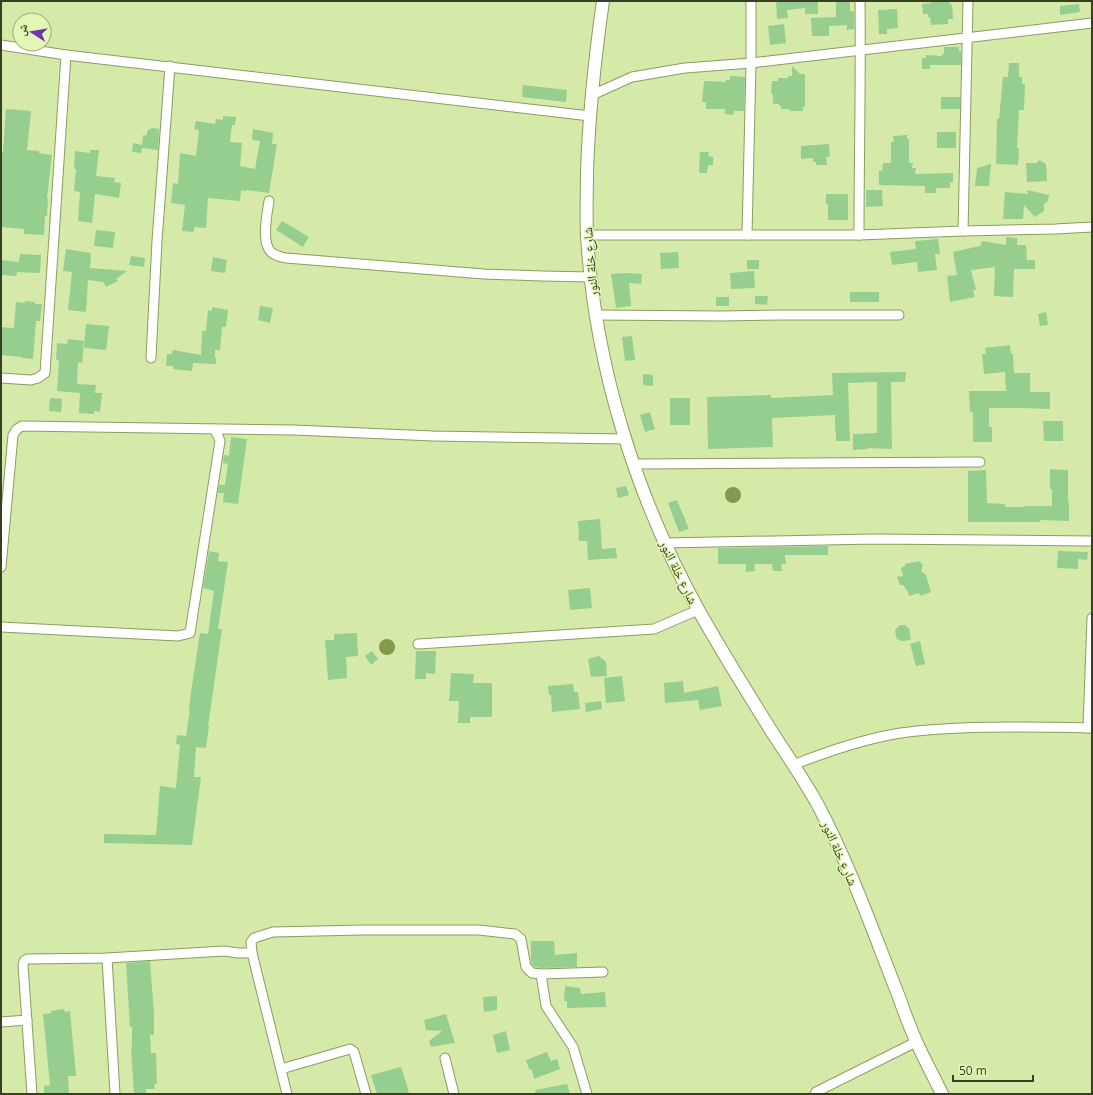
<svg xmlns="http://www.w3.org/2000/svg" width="1093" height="1095" font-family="'Open Sans','Noto Naskh Arabic',sans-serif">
	<rect width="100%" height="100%" fill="#d5eaa8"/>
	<g fill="#859a4f">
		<circle cx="733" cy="495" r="8"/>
		<circle cx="387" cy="647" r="8"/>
	</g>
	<g fill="#96ce90">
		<path d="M776 1H818V14H805V8L787 10 788 18 777 19Z"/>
		<path d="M836 1H850V11H854V29L847 30V25L829 26V36H812L811 18 836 17Z"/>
		<path d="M931 1H950V5L952 4 953 19H948V24L931 25 930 17H928V14H923L922 4 931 3Z"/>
		<path d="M1079 4 1080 12 1060 15V6Z"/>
		<path d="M897 9 898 28 887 29V34H879L878 10Z"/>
		<path d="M784 24 786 43 770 45 768 26Z"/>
		<path d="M944 47H959V51H961V65H930V69H922V58H926V55L942 56V54H944Z"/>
		<path d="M1009 63H1019V77H1022V84H1025L1024 110H1019L1017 148H1019L1018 165 996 164 997 119H999L1003 77H1008Z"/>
		<path d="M792 66 800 74H805V107H803V111H791L788 109H781V106H779V104H773V95L771 93 772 81H778V78H788V76H792Z"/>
		<path d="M730 76 745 77 744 111H734L733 115 725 114V109H706V102H702L704 81 726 82V80H730Z"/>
		<path d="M523 85 567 90 566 102 522 97Z"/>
		<rect x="941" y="97" width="19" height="12"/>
		<path d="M6 109 31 111 27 150 39 151V153L52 155 47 198 48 199 47 216H45L44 235 24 234V229L1 227V162L2 152H3Z"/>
		<path d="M223 116 236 117 235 125H232L230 142 242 143 240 166 255 169 260 141 252 140 253 129 273 133 272 144H277L269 193 246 190V191L241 190 240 201 208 198 206 228 195 227 193 232 182 231 185 205 171 203 173 183 178 184 180 153 196 156 199 130 194 129 196 121 215 124 216 119 223 120Z"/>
		<path d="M153 128 159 129 158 150 142 148 141 153 132 152 133 143 142 145 143 135 146 136 148 130Z"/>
		<rect x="937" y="132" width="19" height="16"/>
		<path d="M907 135V139H909V163H913L912 168H916L915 174 953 173V182H950V188H936V193H925V186L879 185V170L882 171 883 163H891V142H894L893 136Z"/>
		<path d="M829 144 830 157H826L827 165H816V162H813V158L801 159V146Z"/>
		<path d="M90 150H99L96 176 115 178 114 182 121 183 119 198 95 194 92 223 78 221 80 192 74 191 76 169H74L75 151 90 153Z"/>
		<path d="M700 152H709L708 156 713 157V165H708L707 173H699Z"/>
		<path d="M1039 160 1046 164 1047 181 1027 182 1026 163H1037Z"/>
		<path d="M991 164 989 186H975L977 168Z"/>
		<path d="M866 190H882L883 206 866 207Z"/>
		<path d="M1027 190 1049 195 1048 201 1044 204V211L1035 217 1024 205 1023 219H1003L1005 192 1028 194Z"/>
		<path d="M826 194H848V220H828V204H826Z"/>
		<path d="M282 221 309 237 303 247 276 230Z"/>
		<path d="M96 230 115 232 113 248 94 246Z"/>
		<path d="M1006 237 1017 238V245H1026L1027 260H1035V269H1014L1013 297 994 296 995 267 971 270 976 290H973L975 297 950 302 947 276 957 275 953 252 980 246 982 241 1006 245Z"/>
		<path d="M938 239 940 254H935L937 270 918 272 917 262 892 265 890 252 916 249 915 241Z"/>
		<path d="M66 249 91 253 90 268 127 271 116 279 118 281 106 287 103 282 88 280 86 312 68 310 72 272 63 271Z"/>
		<path d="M678 252 679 268 661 269 660 253Z"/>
		<path d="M20 254 41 255 40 273 17 272 16 276 1 275V260L19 262Z"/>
		<path d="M131 256 145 258 144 267 129 265Z"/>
		<path d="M213 257 227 260 225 273 211 271Z"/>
		<rect x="747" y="260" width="12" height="9"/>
		<path d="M754 271 755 288 731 289 730 273Z"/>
		<path d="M626 273 642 274 641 284 629 283 631 306 616 308 611 274Z"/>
		<rect x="850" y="292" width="29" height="10"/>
		<path d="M755 296H768L767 305 755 304Z"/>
		<rect x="716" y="297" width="13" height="9"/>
		<path d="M25 301 35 302V304H42L40 321H36L33 359 22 358V357L1 355V327L14 328 16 302 25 303Z"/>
		<path d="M260 306 273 308 270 323 258 320Z"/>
		<path d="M212 307 228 310 226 327H222L220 350H215V358H216V364L193 363 192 371 173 369V366H166L167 354H172L173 350 201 355 202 331H206L208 310 212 311Z"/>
		<path d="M1046 312 1048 325 1040 326 1038 314Z"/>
		<path d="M86 324 109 326 106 350 84 348Z"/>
		<path d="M632 336 635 360 625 361 622 337Z"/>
		<path d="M68 339 84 341 82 363 78 362 77 384 96 385 95 393H102L100 412 94 411V414L79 413 80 393 57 391 59 360H56L57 343 67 344Z"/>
		<path d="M1010 345 1011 354H1013L1014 373H1030V392H1050V409L1021 408H989V427H992V442H973V412H970L969 391H1006L1005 372 984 374 982 354H986L985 348Z"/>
		<path d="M906 372 905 382H891L892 449 868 448V449L853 450V434L877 433V382L848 383 850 441H836V431H835V415L772 418 773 447 708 449 707 397 771 395V398L833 395 832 373Z"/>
		<path d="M643 374 653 375V386L643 385Z"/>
		<path d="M50 398 62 399 61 412 49 411Z"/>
		<rect x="670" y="398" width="20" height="27"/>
		<path d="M650 412 655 429 645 432 640 415Z"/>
		<path d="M1043 421H1063V441H1044Z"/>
		<path d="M231 437 247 439 238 504 223 502 224 493H218L219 485H225L228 464 223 463 224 455 229 456Z"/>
		<path d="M1050 469 1068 470V501L1069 502V521L1040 520V522H968V471L986 470 987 503 1005 504V507H1024V506H1052V489H1050Z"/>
		<path d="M626 486 629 495 618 498 616 488Z"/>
		<path d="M677 500 689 529 679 532 668 503Z"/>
		<path d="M600 519 602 549 616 548 617 558 588 560 587 541H579L578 521Z"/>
		<path d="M828 546V555H785L786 564H781L782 571H773L772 564H754L755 571 746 572V564H718V548Z"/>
		<path d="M209 551 219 553 218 561 228 562 218 629H222L208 726H209L206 748 196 747 194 777H201L192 845 104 843V834L156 835 160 786 176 788 180 745 176 744 177 735 186 736 190 709H189L191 692 200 633 208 634 214 591 203 588Z"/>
		<path d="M1058 551 1088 552 1087 560 1078 559V569L1057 568Z"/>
		<path d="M919 561 923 565 921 571 926 575 931 592 920 596 919 593 909 596 908 592 903 585H900L897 577 903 576 901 568 905 566V564Z"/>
		<path d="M590 588 592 608 570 610 568 590Z"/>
		<path d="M900 625H905L909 628 911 640 902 641 897 639 896 636 895 631 896 629Z"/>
		<path d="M357 633 358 656 346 657 347 678 328 680 325 640H334V634Z"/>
		<path d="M920 641 925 664 916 666 910 644Z"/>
		<path d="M372 651 378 659 371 665 365 656Z"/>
		<path d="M416 651H436L435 674 426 673V679H415Z"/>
		<path d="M599 656 606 662 607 676 591 677 588 659Z"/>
		<path d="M451 673 474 674 473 683H492V717H470V723H458L459 701H449Z"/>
		<path d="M622 676 625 701 606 703 604 678Z"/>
		<path d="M683 681 684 693 718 686 722 706 700 710 698 700 665 703 664 683Z"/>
		<path d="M573 684 574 692H578L580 709 552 712 551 695H549L548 686Z"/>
		<path d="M601 701 602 709 586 712 585 703Z"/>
		<path d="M531 941H554L555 955 577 953V967L541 968 535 967 532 964 531 960Z"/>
		<path d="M150 961 154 1013V1035H150L151 1053H156L157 1084H154L155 1089H146V1093L134 1094 131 1047H132V1027H130L126 963Z"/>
		<path d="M565 986 580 988 581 994 605 992 606 1007 567 1008V1001H564Z"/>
		<path d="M497 996V1010L484 1012 483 997Z"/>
		<path d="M64 1009 65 1012 70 1011 76 1076H68L69 1094H44V1086L50 1085 43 1014 51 1013V1011Z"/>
		<path d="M446 1014 455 1043 431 1047 429 1041 442 1031 426 1030 424 1020Z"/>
		<path d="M506 1031 510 1050 497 1053 493 1035Z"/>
		<path d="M547 1052 551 1061 557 1059 560 1069 534 1079 532 1070 529 1069 526 1060Z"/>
		<path d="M401 1067 409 1092 404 1094H377L371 1075Z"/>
		<path d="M567 1084 570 1094H536L535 1090Z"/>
	</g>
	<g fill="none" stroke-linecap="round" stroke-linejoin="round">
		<g stroke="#8b9d5f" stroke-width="11">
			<g id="minor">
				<path d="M1 45 66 55 590 116"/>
				<path d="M592 95 632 77 685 68 751 63 1092 23"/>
				<path d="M269 201C267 214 261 243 271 252 275 256 281 257 286 258L484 274 542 276 591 277"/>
				<path d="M963 231 968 1"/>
				<path d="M587 235H859L963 231 1055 229 1092 227"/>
				<path d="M747 235 751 63V1"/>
				<path d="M859 235C859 157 861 79 860 1"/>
				<path d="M595 315 722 316 783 315H899"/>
				<path d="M151 358 157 241 170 66"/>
				<path d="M1 378 31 380 38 378 45 373 66 55"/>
				<path d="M634 464 980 462"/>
				<path d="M665 543 874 539 1092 541"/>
				<path d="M1 567 13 435 17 429 22 426 294 430 433 436 626 439"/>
				<path d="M1 627 178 636 190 633 220 441 218 436 214 429"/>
				<path d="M418 644 654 629 698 610"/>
				<path d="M1088 728 1092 618"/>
				<path d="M793 765C826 752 860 740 895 734 917 730 939 729 961 728 1005 726 1049 727 1092 728"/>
				<path d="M107 958 115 1094"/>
				<path d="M541 974 546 1006 573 1047 587 1094"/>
				<path d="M1 1022 27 1020"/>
				<path d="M445 1058 454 1094"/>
				<path d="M281 1069 350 1049 354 1052 366 1094"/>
				<path d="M32 1094 23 965 24 961 27 959 107 958 224 951 238 953H252"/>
				<path d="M287 1094 252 953 251 942 254 938 273 932 362 930H479L515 934 521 939 526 967 532 973 541 974 603 972"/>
				<path d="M815 1094 816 1092 916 1042"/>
			</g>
		</g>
		<g stroke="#8b9d5f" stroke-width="14">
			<path id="tertiary" d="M603 1C595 57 589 114 587 171 587 193 586 214 587 236 595 367 636 497 699 611 722 652 747 692 772 732 788 757 805 781 819 807 851 868 874 934 899 997 904 1012 910 1027 916 1041 924 1059 934 1077 942 1094"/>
		</g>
		<use href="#minor" stroke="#fff" stroke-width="9"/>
		<use href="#tertiary" stroke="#fff" stroke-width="12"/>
	</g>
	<g text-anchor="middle" stroke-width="3" stroke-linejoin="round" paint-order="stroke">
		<g font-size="13" fill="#373f24" stroke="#e2f7b5">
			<text transform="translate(590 262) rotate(-95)" y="5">شارع خلة النور</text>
			<text transform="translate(679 572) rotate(64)" y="5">شارع خلة النور</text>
			<text transform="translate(840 853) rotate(66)" y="5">شارع خلة النور</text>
		</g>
	</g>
	<rect width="1093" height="1095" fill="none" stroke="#373f24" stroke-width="4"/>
	<g transform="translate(32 32) rotate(282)"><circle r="19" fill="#e2f7b5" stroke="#9ead7b"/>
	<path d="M0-3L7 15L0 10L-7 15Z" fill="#6f36ac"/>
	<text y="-6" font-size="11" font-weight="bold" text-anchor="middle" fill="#373f24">ش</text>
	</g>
	<path d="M953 1075v6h80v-6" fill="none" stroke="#373f24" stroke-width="2"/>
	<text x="959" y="1075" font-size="12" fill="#373f24" stroke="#e2f7b5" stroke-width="3" paint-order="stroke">50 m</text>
</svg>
